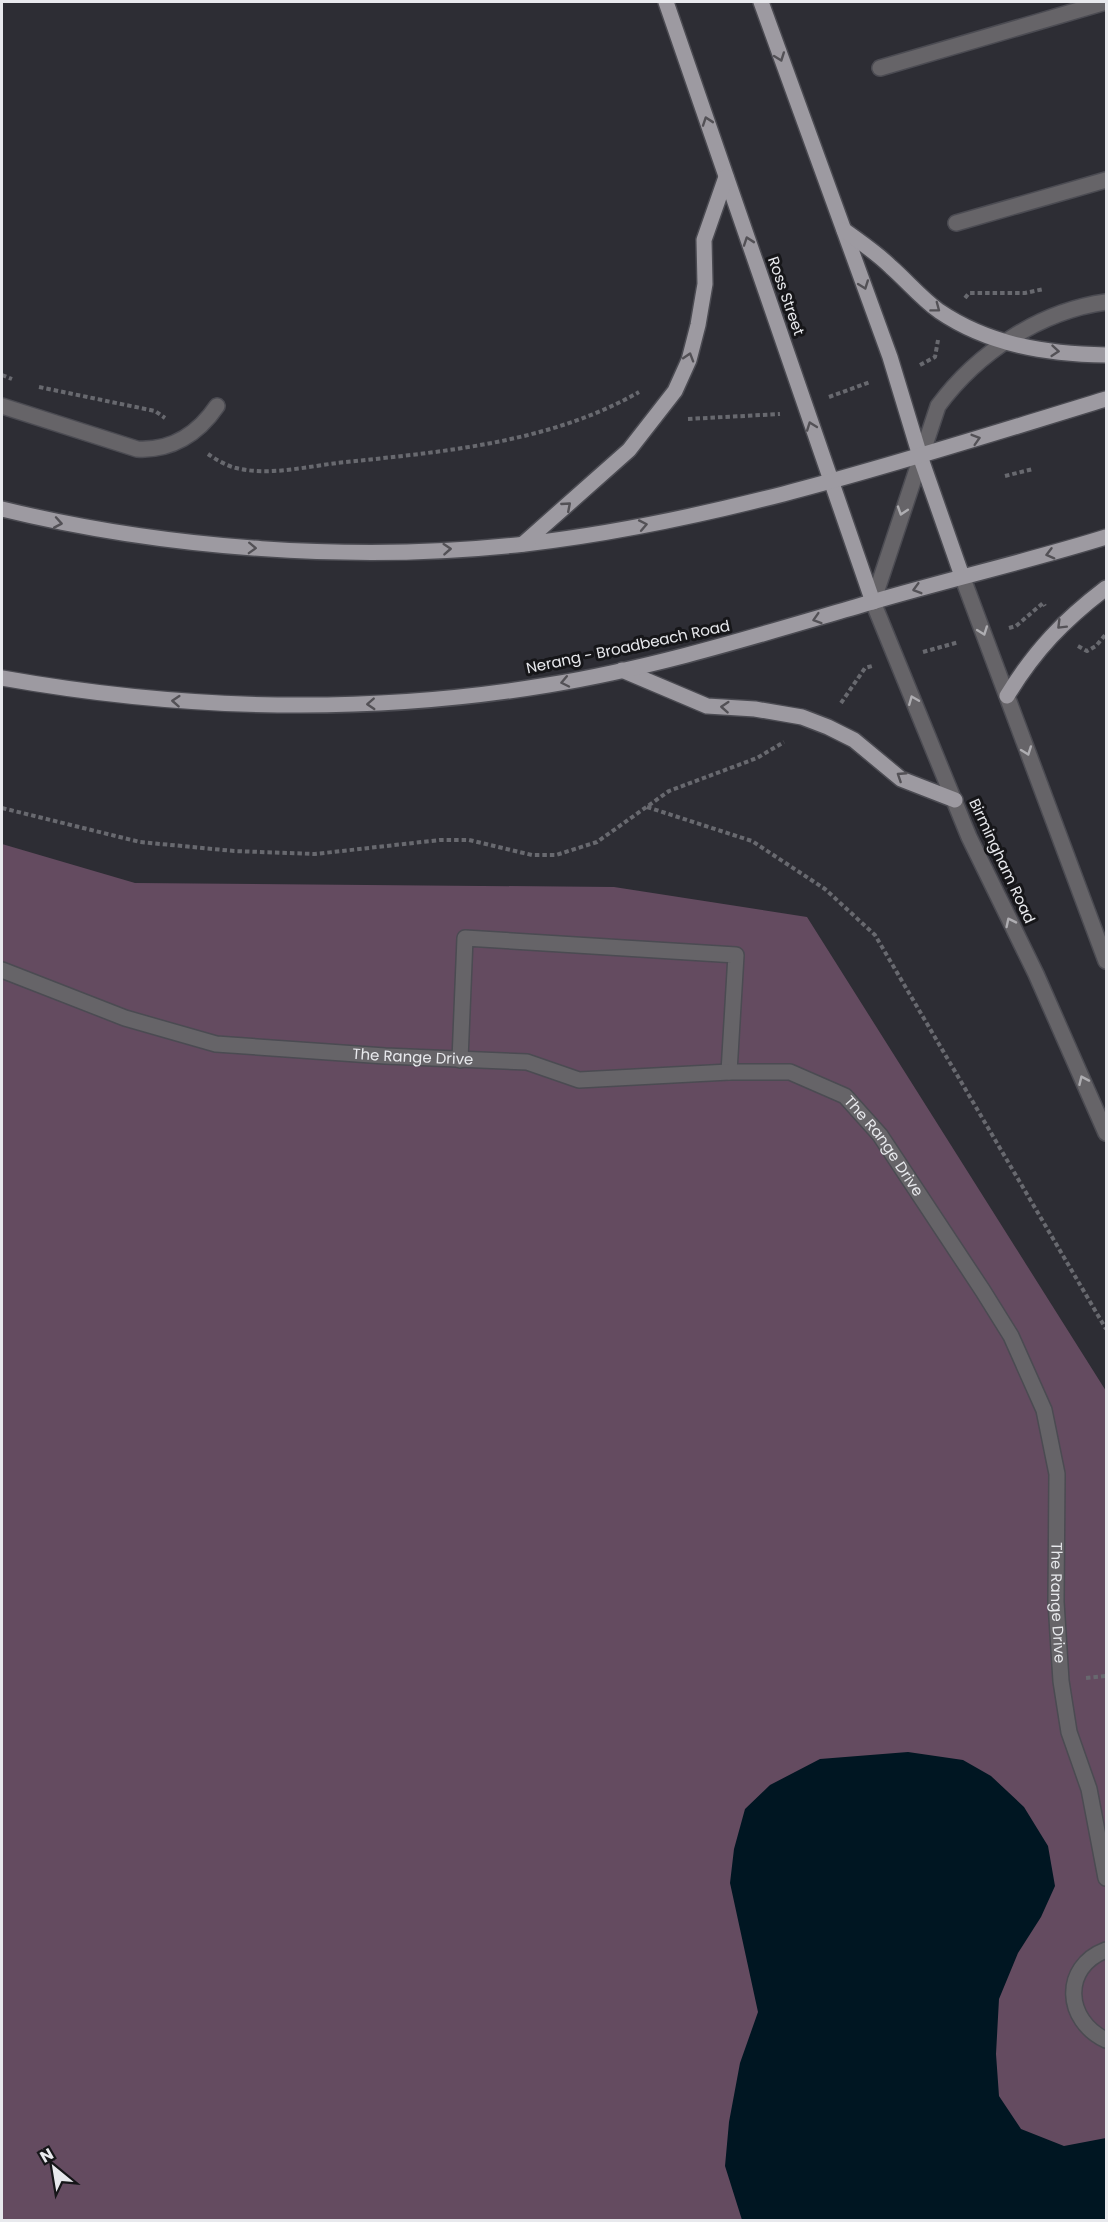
<svg xmlns="http://www.w3.org/2000/svg" width="1108" height="2222" font-family="Poppins,sans-serif">
	<rect width="100%" height="100%" fill="#2d2d34"/>
	<path fill="#644b60" d="M2 844 135 883 614 887 807 917 1106 1391V2220H2Z"/>
	<path fill="#001622" d="M908 1752 963 1760 991 1776 1024 1807 1048 1846 1055 1886 1041 1917 1018 1953 999 1999 996 2054 999 2096 1021 2129 1064 2146 1106 2138V2220H742L725 2166 729 2122 740 2063 758 2012 730 1883 734 1849 745 1809 770 1785 820 1759Z"/>
	<g fill="none" stroke-linecap="round" stroke-linejoin="round">
		<g stroke="#4b4b52" stroke-width="18">
			<g id="service">
				<path d="M880 68 1106 2"/>
				<path d="M956 223 1106 180"/>
				<path d="M873 602 938 406C977 353 1040 311 1106 302"/>
				<path d="M460 1060 465 938 736 955 729 1072"/>
			</g>
		</g>
		<g stroke="#4b4b52" stroke-width="18">
			<g id="minor">
				<path d="M2 406 137 449C171 451 198 434 217 406"/>
				<path id="s1" d="M2 970 125 1018 216 1044 385 1056 527 1062 579 1080 729 1072H790L845 1096 880 1135 983 1291 1011 1336 1044 1410 1057 1474 1056 1602 1061 1681 1069 1732 1089 1789 1106 1878"/>
				<path d="M1106 1950C1061 1967 1065 2021 1106 2040"/>
			</g>
		</g>
		<g stroke="#4b4b52" stroke-width="18">
			<g id="tertiary">
				<path d="M962 576 1106 961"/>
				<path d="M873 602 969 837 1036 974 1106 1133"/>
			</g>
		</g>
		<g stroke="#4b4b52" stroke-width="18">
			<g id="primary">
				<path d="M666 2 873 602"/>
				<path d="M761 2 890 357 920 456 962 576"/>
				<path d="M844 230C860 242 877 253 891 267 907 281 921 298 939 311 989 345 1047 354 1106 355"/>
				<path d="M2 509C165 549 357 563 525 544 724 521 915 457 1106 399"/>
				<path d="M523 544 629 450 675 391 689 360 698 325 705 284 704 240 726 177"/>
				<path d="M622 670 707 706 755 709 802 717 828 727 854 740 901 779 955 800"/>
				<path d="M2 678C182 710 367 715 548 685 659 667 765 633 872 602 950 579 1029 561 1106 537"/>
				<path d="M1007 696C1035 650 1064 620 1106 588"/>
			</g>
		</g>
		<g stroke="#68696f" stroke-width="4" stroke-dasharray="4.5 3" stroke-linecap="butt">
			<path d="M965 298 969 293H1025L1044 289"/>
			<path d="M920 365 935 357 938 340"/>
			<path d="M2 375 12 379"/>
			<path d="M39 387 155 411 165 418"/>
			<path d="M829 397 870 382"/>
			<path d="M688 419 780 414"/>
			<path d="M208 454C215 459 227 466 236 468 268 476 305 467 337 463 439 452 548 444 639 392"/>
			<path d="M1005 476 1033 469"/>
			<path d="M1009 628 1016 626 1043 603 1045 606"/>
			<path d="M1078 646 1087 651 1096 646 1106 634"/>
			<path d="M923 652 959 642"/>
			<path d="M841 703 865 668 872 666"/>
			<path d="M647 807 752 841 825 889 875 935 1106 1329"/>
			<path d="M2 808 140 842 234 851 315 854 440 840H469L532 855H556L597 842 669 791 757 758 784 742"/>
			<path d="M1086 1678 1106 1676"/>
		</g>
		<use href="#service" stroke="#666468" stroke-width="15"/>
		<use href="#minor" stroke="#666468" stroke-width="15"/>
		<use href="#tertiary" stroke="#666468" stroke-width="15"/>
		<use href="#primary" stroke="#9d9aa1" stroke-width="15"/>
	</g>
	<defs><path id="oneway-chevron" d="M-2-3.5L2.5 0L-2 3.5" fill="none" stroke-width="1.6" stroke-linecap="round" stroke-linejoin="round" transform="scale(1.5)"/></defs>
	<g stroke="#535156">
		<use href="#oneway-chevron" transform="translate(780 57) rotate(70)"/>
		<use href="#oneway-chevron" transform="translate(707 121) rotate(-109)"/>
		<use href="#oneway-chevron" transform="translate(748 241) rotate(-109)"/>
		<use href="#oneway-chevron" transform="translate(864 285) rotate(70)"/>
		<use href="#oneway-chevron" transform="translate(936 308) rotate(37)"/>
		<use href="#oneway-chevron" transform="translate(1055 351) rotate(5)"/>
		<use href="#oneway-chevron" transform="translate(689 357) rotate(-73)"/>
		<use href="#oneway-chevron" transform="translate(811 426) rotate(-110)"/>
		<use href="#oneway-chevron" transform="translate(976 439) rotate(-17)"/>
		<use href="#oneway-chevron" transform="translate(567 506) rotate(-41)"/>
		<use href="#oneway-chevron" transform="translate(58 523) rotate(10)"/>
		<use href="#oneway-chevron" transform="translate(643 525) rotate(-11)"/>
		<use href="#oneway-chevron" transform="translate(252 548) rotate(2)"/>
		<use href="#oneway-chevron" transform="translate(447 549) rotate(-4)"/>
		<use href="#oneway-chevron" transform="translate(1050 554) rotate(165)"/>
		<use href="#oneway-chevron" transform="translate(917 589) rotate(164)"/>
		<use href="#oneway-chevron" transform="translate(817 619) rotate(163)"/>
		<use href="#oneway-chevron" transform="translate(1061 625) rotate(135)"/>
		<use href="#oneway-chevron" transform="translate(565 682) rotate(168)"/>
		<use href="#oneway-chevron" transform="translate(176 701) rotate(-176)"/>
		<use href="#oneway-chevron" transform="translate(371 704) rotate(177)"/>
		<use href="#oneway-chevron" transform="translate(725 707) rotate(-176)"/>
		<use href="#oneway-chevron" transform="translate(901 776) rotate(-147)"/>
	</g>
	<g stroke="#aeadb1">
		<use href="#oneway-chevron" transform="translate(902 511) rotate(108)"/>
		<use href="#oneway-chevron" transform="translate(983 631) rotate(70)"/>
		<use href="#oneway-chevron" transform="translate(913 700) rotate(-112)"/>
		<use href="#oneway-chevron" transform="translate(1027 751) rotate(70)"/>
		<use href="#oneway-chevron" transform="translate(1010 922) rotate(-116)"/>
		<use href="#oneway-chevron" transform="translate(1083 1080) rotate(-114)"/>
	</g>
	<g text-anchor="middle" stroke-width="6" stroke-linejoin="round" paint-order="stroke">
		<g font-size="15" fill="#e8e9ed" stroke="#161619">
			<text transform="translate(786 296) rotate(71)" y="5">Ross Street</text>
			<text transform="translate(628 647) rotate(-12)" y="5">Nerang - Broadbeach Road</text>
			<text transform="translate(1002 861) rotate(65)" y="5">Birmingham Road</text>
			<text dy="5" stroke="none"><textPath href="#s1" startOffset="424">The Range Drive</textPath></text>
			<text dy="5" stroke="none"><textPath href="#s1" startOffset="928">The Range Drive</textPath></text>
			<text dy="5" stroke="none"><textPath href="#s1" startOffset="1432">The Range Drive</textPath></text>
		</g>
	</g>
	<rect width="1108" height="2222" fill="none" stroke="#e8e9ed" stroke-width="6"/>
	<g transform="translate(54 2168) rotate(330)" stroke="#161619" stroke-width="4.5" paint-order="stroke">
	<path d="M0-4.5L10 22L0 15L-10 22Z" fill="#e8e9ed"/>
	<text y="-9" font-size="16" font-weight="bold" text-anchor="middle" fill="#e8e9ed">N</text>
	</g>
</svg>
